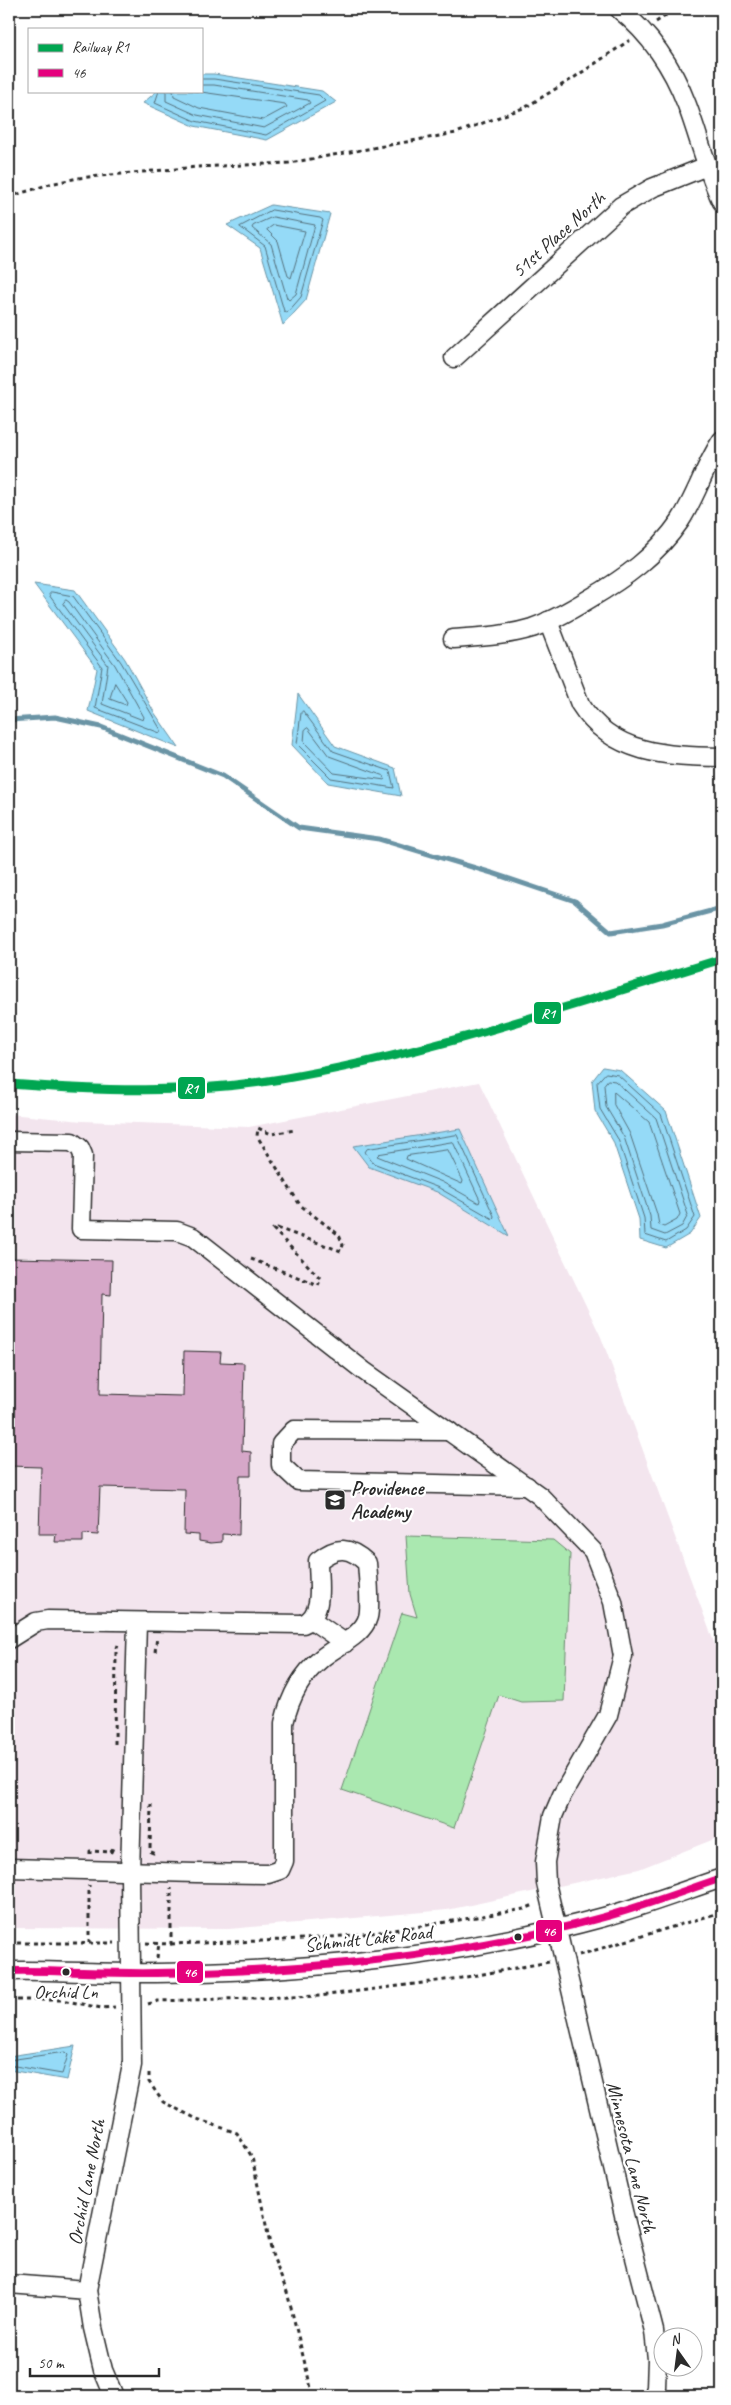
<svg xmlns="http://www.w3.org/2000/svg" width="731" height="2405" font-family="Caveat,sans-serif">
	<rect width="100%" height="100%" fill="#fff"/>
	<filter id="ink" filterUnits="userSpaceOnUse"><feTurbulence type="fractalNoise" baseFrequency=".02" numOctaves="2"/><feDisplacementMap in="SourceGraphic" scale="10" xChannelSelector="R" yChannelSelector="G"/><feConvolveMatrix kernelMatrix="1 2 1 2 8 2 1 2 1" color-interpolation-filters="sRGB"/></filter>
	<g filter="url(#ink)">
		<path fill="#f3e5ee" d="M479 1082 601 1337 722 1664V1836L639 1869 447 1910 229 1929 9 1928V1114L82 1121 249 1127Z"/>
		<path fill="#aae8b0" stroke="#6a8a6e" d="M406 1536 553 1540 570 1554 564 1701 521 1702 499 1695 454 1828 342 1790 402 1613 417 1617 410 1594Z"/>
		<g fill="#95daf7" stroke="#6b94a5">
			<path d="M201 74H214L322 91 336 102 267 140 194 126 143 103 157 91H201Z"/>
			<path d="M271 205 330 214 306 300 283 325 260 248 227 225Z"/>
			<path d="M34 584 75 590 125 659 154 712 179 748 88 711 97 669Z"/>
			<path d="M298 694 335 746 395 768 401 796 328 783 292 745Z"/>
			<path d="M603 1067 620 1070 666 1111 701 1218 690 1234 666 1248 640 1240 639 1219 613 1141 595 1111 592 1081Z"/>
			<path d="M460 1129 509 1236 437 1192 369 1167 353 1146Z"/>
			<path d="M75 2046 67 2080 9 2070V2056Z"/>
		</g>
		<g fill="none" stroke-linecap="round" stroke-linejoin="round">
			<g stroke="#55717d" stroke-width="1">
				<path d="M159 91 155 103 195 121 266 135 325 101 319 95 214 79H201"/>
				<path d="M166 91V101L197 115 264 128 310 103 308 100 214 85H201"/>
				<path d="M173 91 174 96 199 108 263 120 287 107 285 104 194 91"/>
				<path d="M272 210 320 218 323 220 301 297 287 313 284 311 265 246 240 227Z"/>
				<path d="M273 217 315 225 296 294 289 300 287 298 271 244 252 228 253 226Z"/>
				<path d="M274 225 305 231 291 278 288 276 278 241 267 230Z"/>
				<path d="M52 592 73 596 121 662 161 730 160 733 95 708 102 667 49 595Z"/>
				<path d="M66 600 69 602 115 665 144 717 143 720 102 704 108 665 63 604Z"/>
				<path d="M115 683 127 702 126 705 110 699Z"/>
				<path d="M303 711 333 751 390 771 394 788 331 778 297 744 301 713Z"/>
				<path d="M308 728 329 756 384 776 385 780 334 773 304 742 305 730Z"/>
				<path d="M606 1073 618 1075 661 1114 695 1217 686 1230 666 1242 645 1235 644 1218 618 1139 600 1109 597 1083Z"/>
				<path d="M608 1080 615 1081 656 1118 688 1215 682 1226 665 1235 651 1230 650 1216 624 1137 606 1107 604 1085Z"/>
				<path d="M614 1092 649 1122 680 1214 677 1220 664 1227 659 1225 657 1214 630 1134 614 1105Z"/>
				<path d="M457 1135 494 1216 493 1219 439 1188 373 1163 365 1152 367 1149Z"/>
				<path d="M453 1142 480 1200 479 1203 442 1182 377 1156 379 1154Z"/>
				<path d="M448 1150 463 1181 462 1184 406 1159 407 1156Z"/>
				<path d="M9 2060 65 2052 68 2055 62 2074 9 2065"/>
			</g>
			<path stroke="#6b94a5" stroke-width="5" d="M9 720 55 717 101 727 223 776 299 828 379 839 492 873 575 901 611 932 662 924 722 908"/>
		</g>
		<path fill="#d6a7c8" stroke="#2b2b2b" d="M9 1258 112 1260 111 1295 102 1294 100 1394 183 1396 184 1351 221 1352 220 1362 244 1363 242 1451 251 1452V1476H240L239 1535 222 1534V1542L211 1543 199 1541V1535L184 1534 185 1489 100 1487 98 1535 83 1534V1542H55L56 1534H39L41 1467 9 1466Z"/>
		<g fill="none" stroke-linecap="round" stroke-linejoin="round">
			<g stroke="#2b2b2b" stroke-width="21">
				<g id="minor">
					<path d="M619 9C650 34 673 68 687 105 699 137 707 171 722 202"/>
					<path d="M454 358 621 206 652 188 707 166"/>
					<path d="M548 621 580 704C612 755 667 756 722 757"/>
					<path d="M453 639C479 637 506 636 532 628 552 621 571 610 589 599 625 578 656 556 680 521 697 495 705 465 722 440"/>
					<path d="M9 1141 72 1142 80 1148 83 1155 81 1229 177 1231 193 1237 364 1371 540 1496 593 1551 613 1602 623 1656 608 1715 562 1795 553 1816 545 1862 546 1883 624 2215 654 2331 657 2359 656 2388 653 2396"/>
					<path d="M449 1431 294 1430 281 1444V1465L298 1481 527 1486"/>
					<path d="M312 1620 345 1643"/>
					<path d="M9 1639 36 1622 48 1620 303 1624C325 1615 318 1582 318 1561 337 1545 350 1547 367 1563 368 1576 371 1606 368 1617 363 1636 336 1646 322 1658 301 1675 290 1696 284 1723V1861L280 1870 268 1874 196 1873 9 1868"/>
					<path d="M9 1971C58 1970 107 1974 156 1973 307 1971 458 1957 604 1917 644 1906 683 1891 722 1878"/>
					<path d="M9 2284 87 2290"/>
					<path d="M114 2396 103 2370 93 2328 87 2290 132 2065 130 1873 137 1623"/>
				</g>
			</g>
			<g stroke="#2b2b2b" stroke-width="3" stroke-dasharray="4 4" stroke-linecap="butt">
				<path d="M656 22 676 9"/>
				<path d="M9 197 50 184 78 178 197 167 289 163 456 133 526 107 575 77 630 40"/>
				<path d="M251 1259 318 1285 321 1279 273 1229 277 1228 341 1251 343 1245 339 1235 300 1205 257 1136 258 1128 271 1134 295 1130"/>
				<path d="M155 1652 157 1637"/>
				<path d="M115 1744 116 1651 118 1645"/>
				<path d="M151 1804 150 1848 151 1852 156 1854"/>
				<path d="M90 1854V1851L111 1852 113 1848"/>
				<path d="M9 1943H115"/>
				<path d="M89 1943V1885"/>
				<path d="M146 1943 171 1944V1888"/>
				<path d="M171 1944C228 1942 286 1941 343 1936 404 1930 464 1919 524 1909L534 1905"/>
				<path d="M579 1955 722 1912"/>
				<path d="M157 1958 159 1943"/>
				<path d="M9 2000H62L101 2008 115 2007"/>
				<path d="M148 2004 158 2001 320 1996 461 1978 549 1962"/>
				<path d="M149 2073V2082L163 2102 197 2119 237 2133 252 2157 272 2254 287 2292 313 2396"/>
			</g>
			<use href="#minor" stroke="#fff" stroke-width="18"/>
			<g stroke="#fff" stroke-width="11">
				<path id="bus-1" d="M9 1971C58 1970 107 1974 156 1973 307 1971 458 1957 604 1917 644 1906 683 1891 722 1878"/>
			</g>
			<use href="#bus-1" stroke="#e5007d" stroke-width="8"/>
			<g stroke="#fff" stroke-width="12">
				<path id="rail-1" d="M9 1084C99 1091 190 1094 281 1079 431 1054 577 1003 722 959"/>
			</g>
			<use href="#rail-1" stroke="#00a651" stroke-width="9"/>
		</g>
	</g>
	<defs>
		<g id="school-square" transform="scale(1.125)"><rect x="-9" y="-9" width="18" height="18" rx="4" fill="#2b2b2b" stroke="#fff"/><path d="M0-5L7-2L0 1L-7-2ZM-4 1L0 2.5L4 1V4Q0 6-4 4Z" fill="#fff"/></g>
	</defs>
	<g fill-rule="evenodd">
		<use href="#school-square" x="335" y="1500"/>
	</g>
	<g fill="#2b2b2b" stroke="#fff" stroke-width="2">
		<circle cx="518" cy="1937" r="4.5"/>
		<circle cx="66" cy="1972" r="4.5"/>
	</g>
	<g text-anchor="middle" stroke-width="4.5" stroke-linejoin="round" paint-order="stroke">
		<g font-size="19" fill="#2b2b2b" stroke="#fff">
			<text x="66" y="1998">Orchid Ln</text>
		</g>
		<g font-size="20" fill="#2b2b2b" stroke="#fff">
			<text transform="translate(558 234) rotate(-42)" y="7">51st Place North</text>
			<text transform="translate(368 1938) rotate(-6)" y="7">Schmidt Lake Road</text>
			<text transform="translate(632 2157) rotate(76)" y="7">Minnesota Lane North</text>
			<text transform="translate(86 2182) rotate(-79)" y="7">Orchid Lane North</text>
		</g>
		<g font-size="20" font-weight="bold" fill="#2b2b2b" stroke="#fff" text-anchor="start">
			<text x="351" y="1495">Providence<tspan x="351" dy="23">Academy</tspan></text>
		</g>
	</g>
	<g stroke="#fff" stroke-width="2">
		<rect x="533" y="1001" width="29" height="24" rx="5" fill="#00a651"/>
		<rect x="177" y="1076" width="29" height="24" rx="5" fill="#00a651"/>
		<rect x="535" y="1919" width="28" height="24" rx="5" fill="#e5007d"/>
		<rect x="176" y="1960" width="28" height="24" rx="5" fill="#e5007d"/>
	</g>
	<g font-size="14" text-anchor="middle" font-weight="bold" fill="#fff">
		<text x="548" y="1018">R1</text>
		<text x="191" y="1093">R1</text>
		<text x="549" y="1936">46</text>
		<text x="190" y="1977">46</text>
	</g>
	<rect width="731" height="2405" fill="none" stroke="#fff" stroke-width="30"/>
	<rect x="15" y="15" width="701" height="2375" fill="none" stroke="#2b2b2b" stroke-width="2" filter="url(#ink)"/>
	<rect x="28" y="28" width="175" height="65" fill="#ffffff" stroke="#aaaaaa"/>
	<rect x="38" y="44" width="25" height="8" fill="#00a651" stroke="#aaaaaa"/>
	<text x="72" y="52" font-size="15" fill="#2b2b2b">Railway R1</text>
	<rect x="38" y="69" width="25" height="8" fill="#e5007d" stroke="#aaaaaa"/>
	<text x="72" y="78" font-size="15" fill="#2b2b2b">46</text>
	<g transform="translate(678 2352) rotate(346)"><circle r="24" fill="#ffffff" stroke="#aaaaaa"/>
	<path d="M0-4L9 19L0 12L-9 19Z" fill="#2b2b2b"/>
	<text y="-8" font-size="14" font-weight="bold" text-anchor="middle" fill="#2b2b2b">N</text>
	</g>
	<path d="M30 2368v8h129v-8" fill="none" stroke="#2b2b2b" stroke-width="2.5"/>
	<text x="38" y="2368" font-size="15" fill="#2b2b2b" stroke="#ffffff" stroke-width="4" paint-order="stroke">50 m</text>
</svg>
